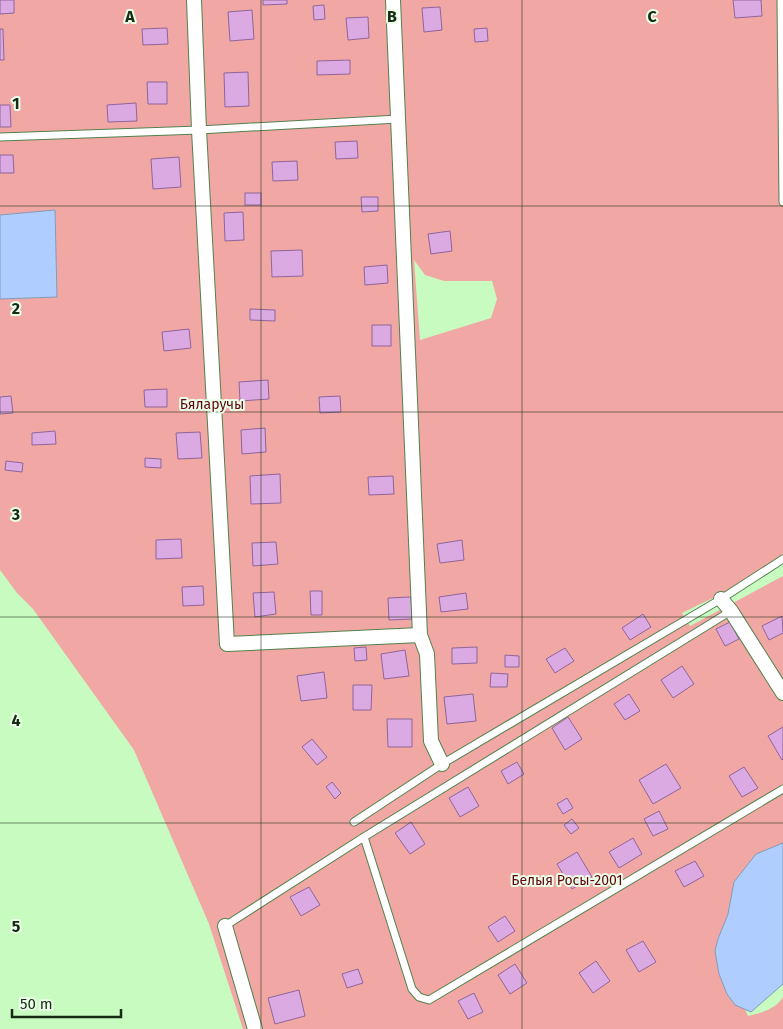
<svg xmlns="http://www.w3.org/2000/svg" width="783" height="1029" font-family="'Fira Sans',sans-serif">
	<rect width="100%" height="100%" fill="#c8fbc0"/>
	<path fill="#f1a8a5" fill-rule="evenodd" d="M0 0H783V564L682 613 690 626 783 576V851L734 984 748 1016C761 1013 776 1009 783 997V1029H243L209 924 134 750 33 609 17 593 0 570ZM414 260 425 275 444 281H492L497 299 491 318 420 340Z"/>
	<g fill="#b0cdff" stroke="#829cb8">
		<path d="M55 210 57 297 0 299V215Z"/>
		<path d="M783 843V984L751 1012 735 1005 727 994 719 974 715 951 718 939 728 914 734 882 756 854Z"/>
	</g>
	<g fill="#dbaae3" stroke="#916498">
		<path d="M0 0H14V13L0 14Z"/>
		<path d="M263 0H287V4L263 5Z"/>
		<path d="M733 0H761L762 16 735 18Z"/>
		<path d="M324 5 325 19 314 20 313 6Z"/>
		<path d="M440 7 442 30 424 32 422 8Z"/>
		<path d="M252 10 254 39 230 41 228 12Z"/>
		<path d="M368 17 369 38 348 40 346 18Z"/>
		<path d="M167 28 168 44 143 45 142 29Z"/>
		<path d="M487 28 488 41 475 42 474 29Z"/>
		<path d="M0 29H3L4 60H0Z"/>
		<path d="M350 60V74L317 75V61Z"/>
		<path d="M248 72 249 106 225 107 224 73Z"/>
		<path d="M147 82H167V104H148Z"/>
		<path d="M136 103 137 121 108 122 107 105Z"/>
		<path d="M0 105H10L11 127H0Z"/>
		<path d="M357 141 358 158 336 159 335 142Z"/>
		<path d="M0 155H13L14 173H0Z"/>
		<path d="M179 157 181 187 153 189 151 159Z"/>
		<path d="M297 161 298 180 273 181 272 162Z"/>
		<rect x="245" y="193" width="16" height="12"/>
		<path d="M361 197H378V211L362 212Z"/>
		<path d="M243 212 244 240 225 241 224 213Z"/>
		<path d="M450 231 452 251 431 254 428 234Z"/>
		<path d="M302 250 303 276 272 277 271 251Z"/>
		<path d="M387 265 388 283 365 285 364 267Z"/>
		<path d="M250 309 275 310V321L250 320Z"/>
		<rect x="372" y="325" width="19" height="21"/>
		<path d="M189 329 191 348 164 351 162 332Z"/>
		<path d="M268 380 269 399 240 401 239 382Z"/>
		<path d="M167 389V407H145L144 390Z"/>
		<path d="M11 396 13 413 0 414V397Z"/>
		<path d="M340 396 341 412 320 413 319 397Z"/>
		<path d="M265 428 266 452 242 454 241 430Z"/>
		<path d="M55 431 56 444 32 445V433Z"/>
		<path d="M200 432 202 458 178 459 176 433Z"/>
		<path d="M145 458 161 459V468L145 467Z"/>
		<path d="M6 461 23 463 22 472 5 470Z"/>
		<path d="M280 474 281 503 251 504 250 476Z"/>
		<path d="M393 476 394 494 369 495 368 477Z"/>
		<path d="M181 539 182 558 156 559V540Z"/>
		<path d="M462 540 464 560 440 563 437 544Z"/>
		<path d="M276 542 278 564 253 566 252 543Z"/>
		<path d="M203 586 204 605 183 606 182 587Z"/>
		<path d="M310 591H322V615H311Z"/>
		<path d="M274 592 276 614 255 617 253 593Z"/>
		<path d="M466 593 468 609 441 612 439 597Z"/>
		<path d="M411 597 412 619 389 620 388 598Z"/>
		<path d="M643 614 651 627 630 640 622 628Z"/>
		<path d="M782 616 783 633 769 640 762 626Z"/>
		<path d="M730 622 739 639 725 646 716 629Z"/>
		<path d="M366 647 367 660 355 661 354 648Z"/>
		<path d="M477 647V663L452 664V648Z"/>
		<path d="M565 648 574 661 555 673 546 659Z"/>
		<path d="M405 650 409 676 384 679 381 654Z"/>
		<path d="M505 655 519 656V667H505Z"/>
		<path d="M682 666 694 684 673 698 661 680Z"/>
		<path d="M324 672 327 698 301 701 297 676Z"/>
		<path d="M491 673 508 674 507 687H490Z"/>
		<path d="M353 685H372L371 710H353Z"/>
		<path d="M473 694 476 721 447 724 444 697Z"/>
		<path d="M629 694 640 711 625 720 614 704Z"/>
		<path d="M568 717 582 739 565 750 552 728Z"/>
		<path d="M387 719H412V747H388Z"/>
		<path d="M783 727V759L782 760 768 736Z"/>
		<path d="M312 739 327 757 317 765 302 747Z"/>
		<path d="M517 762 524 774 508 784 501 771Z"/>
		<path d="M666 764 681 788 653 804 639 780Z"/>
		<path d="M744 767 758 788 742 797 729 776Z"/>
		<path d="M332 782 341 793 335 799 326 787Z"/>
		<path d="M468 787 479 806 460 817 449 798Z"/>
		<path d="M567 798 573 808 563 814 557 804Z"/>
		<path d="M659 811 668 829 653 836 644 819Z"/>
		<path d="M572 819 579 828 571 834 564 825Z"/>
		<path d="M411 822 425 844 410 854 395 833Z"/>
		<path d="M633 838 642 854 619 868 609 852Z"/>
		<path d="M577 852 592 877 572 889 557 864Z"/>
		<path d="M695 861 704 876 684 887 675 871Z"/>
		<path d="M309 887 320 905 301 916 290 897Z"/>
		<path d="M505 916 515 931 498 942 488 927Z"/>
		<path d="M643 941 656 962 639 972 626 950Z"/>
		<path d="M596 961 610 981 593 993 579 973Z"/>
		<path d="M515 964 527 983 510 994 498 975Z"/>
		<path d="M358 969 363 983 347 988 342 974Z"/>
		<path d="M299 990 305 1016 275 1024 268 998Z"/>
		<path d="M474 993 483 1012 468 1019 458 1001Z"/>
	</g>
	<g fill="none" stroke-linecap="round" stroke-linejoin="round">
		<g stroke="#52814c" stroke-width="9">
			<g id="lane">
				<path d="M781 0 783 202"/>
				<path d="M0 137 199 130 398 119"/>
				<path d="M354 822 442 764 721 599 783 559"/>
				<path d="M364 837 412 989 419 997 429 1000 783 789"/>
				<path d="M225 926 364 837 731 611"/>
			</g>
		</g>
		<g stroke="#52814c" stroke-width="16">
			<g id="street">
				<path d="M194 0 199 130 227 644 420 635"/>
				<path d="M393 0 420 635 427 654 431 741 442 764"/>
				<path d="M721 599 731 611 783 693"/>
				<path d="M225 926 255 1029"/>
			</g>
		</g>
		<use href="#lane" stroke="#fff" stroke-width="7"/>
		<use href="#street" stroke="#fff" stroke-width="14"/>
	</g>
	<path fill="none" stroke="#172a14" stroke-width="1" stroke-opacity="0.55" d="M261 0V1029M522 0V1029M0 206H783M0 412H783M0 617H783M0 823H783"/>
	<g text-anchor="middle" stroke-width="4" stroke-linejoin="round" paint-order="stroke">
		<g font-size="14" fill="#640413" stroke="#eaffe7">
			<text x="212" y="409">Бяларучы</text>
			<text x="567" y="885">Белыя Росы-2001</text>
		</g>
	</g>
	<g font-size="16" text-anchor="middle" font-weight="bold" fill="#172a14" stroke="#eaffe7" stroke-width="4" stroke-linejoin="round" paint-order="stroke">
		<text x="130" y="22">A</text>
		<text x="392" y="22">B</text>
		<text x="652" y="22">C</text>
		<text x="16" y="109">1</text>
		<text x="16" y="314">2</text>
		<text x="16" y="520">3</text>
		<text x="16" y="726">4</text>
		<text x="16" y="932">5</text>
	</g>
	<path d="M12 1009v8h109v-8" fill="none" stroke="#172a14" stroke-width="2.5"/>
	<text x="20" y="1009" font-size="15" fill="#172a14" stroke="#eaffe7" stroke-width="4" paint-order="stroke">50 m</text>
</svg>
